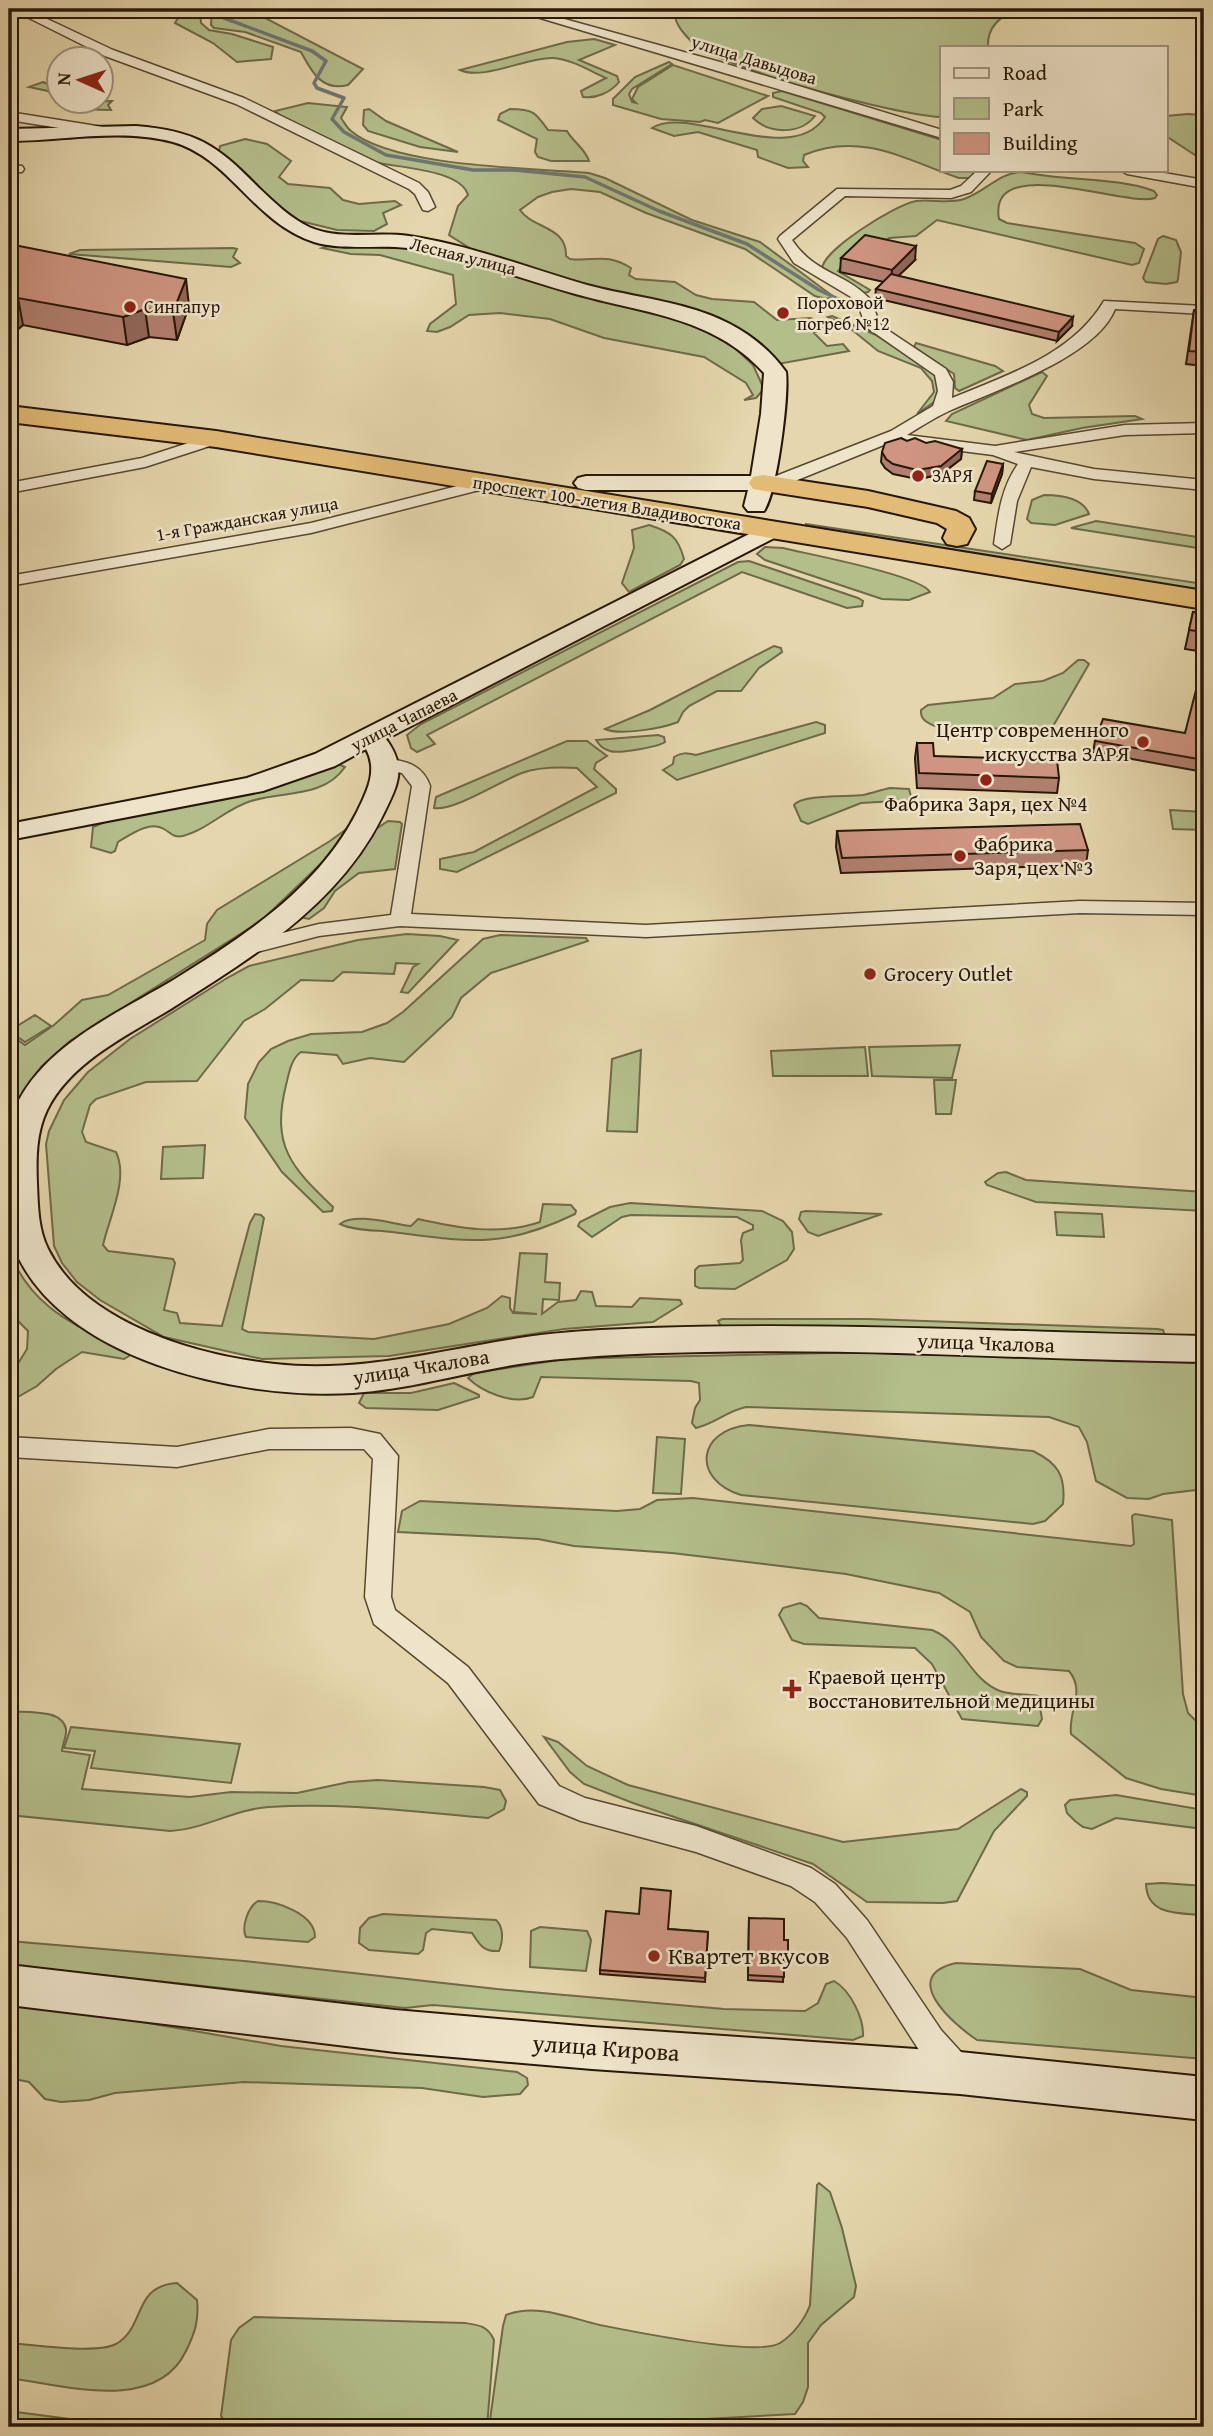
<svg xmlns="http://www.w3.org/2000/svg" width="1213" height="2436" font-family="'Gentium Book Plus',serif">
	<rect width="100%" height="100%" fill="#e5d6ad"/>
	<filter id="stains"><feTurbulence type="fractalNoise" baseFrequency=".00286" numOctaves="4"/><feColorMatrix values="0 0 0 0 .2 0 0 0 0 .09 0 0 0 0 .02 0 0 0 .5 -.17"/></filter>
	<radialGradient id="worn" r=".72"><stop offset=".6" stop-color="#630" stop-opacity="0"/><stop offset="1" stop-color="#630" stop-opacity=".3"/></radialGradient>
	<g fill="#b3be8b" stroke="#6e6a49" stroke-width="2">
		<path d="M183 9H200L201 23 209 30 232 34 273 47 271 59 237 62 213 43 175 23Z"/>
		<path d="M212 9H248L363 69 348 85C321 92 311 70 301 52L245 32 214 28 211 25Z"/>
		<path d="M674 9H1020C1001 15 987 26 988 47H942L940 117C893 114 724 70 691 41 681 31 674 22 674 9Z"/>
		<path d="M594 39 615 45 579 60 617 76 619 82C611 92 596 99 583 97L581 91 606 78C590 71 571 59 553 58 527 57 483 81 460 70L567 42Z"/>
		<path d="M669 62 672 64 632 89 629 94 632 102 636 103 632 99 638 87 673 65 768 96 718 123 705 120 700 122 661 119 613 105V99L635 77Z"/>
		<path d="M43 82 59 89 60 102 112 101 108 105 111 110 69 109 60 106 48 91 29 87Z"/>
		<path d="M782 91 942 140V170H977L970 178H959C906 160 861 131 804 155L803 161 808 167 788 168 758 157 757 150 698 132 674 136 652 128C688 104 791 169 825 117L821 113 773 97V93Z"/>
		<path d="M308 103 347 107 341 118C344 122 347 128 351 131 393 167 531 168 589 173L605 178 692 220 760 242 834 297 826 299 815 296 745 249 646 213 600 192 571 189 552 192 538 197 520 210C533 229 567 226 566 256L570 259C595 262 605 252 631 268L629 275 636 279 675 282 696 295 712 299 754 302 777 320 811 318 824 328 814 333 827 346 843 344 849 351 778 364 741 333 476 252 449 235 458 206 468 195C460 168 393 168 370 161 354 155 283 121 275 111Z"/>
		<path d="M781 106 815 116C800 135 769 134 753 118L762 109Z"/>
		<path d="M369 109 386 121 458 152 420 147 368 131 363 125 364 110Z"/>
		<path d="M510 109C534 109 536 113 548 130L567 131C573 142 585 148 589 161H551L538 157 535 152 537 139 498 120 500 114Z"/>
		<path d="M1188 114 1204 115V161L1166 136V116Z"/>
		<path d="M245 139 267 144 291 161 279 177 288 184 330 188 343 200 359 204 395 201 401 205 383 213 387 224 374 231 337 230 296 220 270 202 247 175 219 151 220 146Z"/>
		<path d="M1022 172C1063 181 1117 177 1154 191L1157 195 1155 198C1126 208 987 151 999 219L1007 223 1135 243 1144 249 1139 263 1132 265 937 220 916 236 889 238 882 244 861 248 838 271 870 290 868 292 862 293 822 269C822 250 897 204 916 201 932 199 949 204 964 199 985 192 1000 172 1022 172Z"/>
		<path d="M1163 236 1176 240 1181 252 1178 279 1177 282 1166 284 1146 282 1143 278 1158 239Z"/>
		<path d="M368 242 431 249 581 296 682 320 717 333 737 350 753 365 764 389 756 398 744 400 753 395 746 383 704 357 604 338 550 319 500 313 469 315 450 327 437 332 427 331 430 324 456 304 453 275 380 255 351 254 322 248 331 245Z"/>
		<path d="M233 248 237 249 233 257 240 263 231 267 69 254 80 250Z"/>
		<path d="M832 316 876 335 938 376 941 392 934 402 917 414 934 392 932 381 921 368 878 351 851 329 828 317Z"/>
		<path d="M916 343 995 366 1003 371 959 391 955 388 954 374 914 347Z"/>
		<path d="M1042 372 1047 376 1029 405 1032 414 1044 418 1135 416 1142 419 1082 428 1027 440 946 421 952 414Z"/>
		<path d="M1044 495C1061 495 1083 498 1089 514L1055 525 1031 523 1027 519 1032 500Z"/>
		<path d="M1096 521 1204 538V549L1071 528Z"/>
		<path d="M806 524 1204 584V592L806 527Z"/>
		<path d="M649 525C671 532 678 537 684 559L680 565 629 592 622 583 634 548 632 530Z"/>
		<path d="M765 547 783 548C807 554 920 575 930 592L909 600 882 599 765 560 757 554Z"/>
		<path d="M749 561 858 598 863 601 862 606 847 608 742 572 427 735 435 744 417 752 411 748 407 735 421 724 738 562Z"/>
		<path d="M774 646 781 648 782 652 759 668 741 691H717L689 706 683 712 678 722C663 728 620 736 605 729L650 710Z"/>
		<path d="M1078 660H1084L1089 664 1052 728 1031 730 935 726C927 723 920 719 921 710L928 705 993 698 1015 684 1043 681 1063 673Z"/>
		<path d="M816 722 825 725V733L677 780 663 770 673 764 674 757C682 752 687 753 696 755Z"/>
		<path d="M658 735 664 737 665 742C658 747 618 754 610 751 603 749 600 746 596 740Z"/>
		<path d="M567 741H587L607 756 596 763 594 769 616 789V793L457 872 440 869V859L474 852 597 787 577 768C560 767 538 767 522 773 500 781 455 811 434 808L436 797Z"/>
		<path d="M338 764 345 767C324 798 283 791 251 801 227 808 207 830 183 836 173 838 171 833 164 829 150 820 130 835 118 842L115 851 111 853 91 847 93 827 105 822 260 790Z"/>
		<path d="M890 788 909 789 912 800 861 803 808 824 801 821 794 805C801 794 849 797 863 795 872 793 881 790 890 788Z"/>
		<path d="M1170 810 1204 812V830L1173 829Z"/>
		<path d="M388 821 400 822 402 824 395 869 359 873 335 891 324 908 309 919 299 917 354 862 376 829Z"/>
		<path d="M352 825 330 855 261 921 70 1041 41 1067 9 1117V1034L25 1045 54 1025 82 1000 108 995 205 940 207 924 217 910 330 841Z"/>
		<path d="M407 934 440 936 458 940 408 993 401 992 413 967 418 964 396 963 394 974 343 972 333 981 301 980 265 1009 244 1021 197 1081 146 1082 96 1099 90 1105 82 1132 86 1142 116 1152C129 1179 109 1218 103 1245L108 1251 173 1259 175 1263 164 1310 177 1313 180 1323 222 1326 250 1223 255 1214 261 1215 264 1218 242 1329 248 1332 374 1339 449 1324 487 1308 502 1296 510 1298V1308L513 1313 537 1314 514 1312 520 1253 547 1254 545 1282 560 1283 559 1300 543 1299 542 1314 558 1302 576 1300 581 1291 592 1292 596 1306 632 1307 640 1298 680 1300 682 1304 653 1322 564 1329 389 1356 262 1359 164 1337 100 1300 77 1282 62 1263 54 1246 46 1144 49 1131 64 1100 88 1072 130 1039 227 978 249 966 358 940Z"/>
		<path d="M500 935 586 938 588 941 491 973 461 998 452 1017 404 1062 370 1058 343 1064 337 1055 301 1052C291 1059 289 1073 286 1085 271 1146 291 1167 333 1207L332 1211 323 1212 282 1172 245 1118 248 1084 259 1062 271 1049 288 1041 311 1034 362 1032 387 1023 403 1012 483 939Z"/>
		<path d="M35 1015 51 1026 25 1042 9 1031Z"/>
		<path d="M960 1045 952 1078 872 1076 869 1047Z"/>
		<path d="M865 1047 868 1076H773L771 1051Z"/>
		<path d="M641 1050 637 1132 607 1131 612 1059Z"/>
		<path d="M934 1080H956L951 1114H936Z"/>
		<path d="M205 1145 203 1178 161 1179 163 1147Z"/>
		<path d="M1006 1172 1026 1180 1204 1192V1211L1036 1202 987 1185 985 1182 998 1173Z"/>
		<path d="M630 1203 762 1211 783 1221 792 1232 794 1249 787 1260 735 1289 699 1288 695 1286V1270L699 1266 740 1263 743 1260 741 1240 743 1233 753 1229V1225L737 1217 631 1215 622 1217 592 1237 578 1226 580 1222 610 1207Z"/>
		<path d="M543 1204 571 1205 576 1211 575 1214C503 1249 469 1242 392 1232 377 1230 354 1231 340 1224 356 1212 392 1224 411 1226L418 1219C458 1228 499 1236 540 1222Z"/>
		<path d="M806 1211 882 1214 818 1236 808 1232 799 1219 801 1212Z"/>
		<path d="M1055 1212 1102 1214 1104 1237 1057 1235Z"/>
		<path d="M9 1251C32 1310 77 1325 129 1353V1356L124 1359 82 1352 56 1369 37 1386 9 1402V1378L27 1349 28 1331 9 1312Z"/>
		<path d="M722 1319H868L1157 1329 1163 1330 1165 1336 721 1326 718 1321Z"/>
		<path d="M873 1352 1204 1361V1489L1163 1494 1149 1499 1127 1498 1096 1481 1087 1442 1079 1427 1049 1417 746 1407C727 1411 716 1423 696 1428L692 1423 695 1408 700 1400 699 1383 691 1381 541 1377 533 1397C513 1405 482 1392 468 1378L474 1373 559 1360 600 1358Z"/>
		<path d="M454 1383 479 1395V1397L438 1410 366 1408 359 1403 364 1393H411Z"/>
		<path d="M749 1425 1033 1451C1058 1463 1066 1476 1063 1504L1045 1521 1033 1524 741 1495C691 1479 697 1430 749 1425Z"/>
		<path d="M657 1437 685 1439 681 1494 653 1493Z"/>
		<path d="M693 1498 1131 1546 1134 1544 1132 1516 1135 1514 1172 1520 1183 1694 1188 1713 1204 1729V1796L1161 1789 1126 1778 1071 1734C1068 1710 1086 1692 1069 1671L1017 1667 1004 1661 981 1637 970 1612 939 1593 846 1574 672 1553 574 1546 538 1539 398 1532 402 1511 420 1501 617 1511 640 1509 657 1500Z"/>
		<path d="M800 1603 807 1606 819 1618 932 1630C964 1643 969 1679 1000 1691 1011 1695 1026 1694 1038 1696L1042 1719 1038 1726 962 1719 932 1664 915 1648 804 1644 792 1640 779 1615 783 1608Z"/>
		<path d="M9 1711C24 1713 62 1708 66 1729 67 1736 62 1745 62 1751L90 1755 82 1789 190 1797 231 1792 297 1793 349 1782 378 1780 484 1787 500 1790 506 1801 504 1809 488 1818C416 1812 342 1802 269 1807 235 1809 205 1829 170 1831L9 1815Z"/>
		<path d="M71 1727 240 1744 231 1783 91 1768 95 1751 64 1748Z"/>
		<path d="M544 1737 558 1742 587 1766 628 1785 843 1842 958 1829 1021 1789 1027 1792V1796L994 1831 957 1901 943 1903 867 1902 813 1864 633 1803 584 1784 570 1772Z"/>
		<path d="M1116 1795 1204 1810V1829L1116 1818 1092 1829 1083 1827 1075 1821 1067 1813 1065 1805 1070 1800Z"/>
		<path d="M1162 1883 1204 1886V1915C1179 1913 1147 1916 1146 1884Z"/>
		<path d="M258 1901C277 1901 315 1914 315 1937L308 1942 246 1937C241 1927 248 1907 258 1901Z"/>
		<path d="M383 1914 496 1920C504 1927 503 1941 499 1951 483 1952 480 1945 472 1933L432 1929 426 1933 423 1950 418 1954 369 1950 359 1943 360 1928 369 1918Z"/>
		<path d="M540 1927 587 1931 591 1940 586 1971 530 1967 531 1931Z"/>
		<path d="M9 1941 244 1961 497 1989 724 2009 805 2011 818 2003 826 1984 834 1981C850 1990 864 2018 863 2036L853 2040 433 2005 405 2008 9 1965Z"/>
		<path d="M956 1963 1080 1969 1131 1990 1204 1998V2059L977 2040C953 2024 898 1976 956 1963Z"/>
		<path d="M9 2002 90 2013 281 2046 517 2072 527 2078 528 2085 520 2094 483 2097 422 2088 244 2082 115 2093 89 2100 61 2102 45 2099 29 2082 9 2078Z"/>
		<path d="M819 2183 830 2192 842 2228 856 2286 854 2297 821 2325 808 2343V2387L803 2402 795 2414 652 2422H596L562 2427H489L503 2326 506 2315C536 2303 570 2318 600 2325 630 2331 758 2357 780 2343 793 2335 805 2319 810 2305L817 2185Z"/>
		<path d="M177 2283 197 2300C199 2320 195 2333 186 2351 156 2414 63 2385 9 2378V2343C32 2345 97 2354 116 2344 146 2327 132 2286 177 2283Z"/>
		<path d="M254 2317 465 2323C479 2325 488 2326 494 2340L487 2427H229L221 2416 231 2340 239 2328Z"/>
		<path d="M9 2411 130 2427H9Z"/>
	</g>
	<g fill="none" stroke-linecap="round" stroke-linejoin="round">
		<path stroke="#6e7671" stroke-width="3.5" d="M221 9 224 18 312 51 326 61 314 83 317 88 344 98 332 119 344 132 386 155 473 170H515L585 177 659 211 747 244 819 290 866 312"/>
		<g stroke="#574730" stroke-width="3">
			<g id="street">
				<path d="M11 9H26L113 50 244 98 419 183 428 192 435 207 428 211 423 210 415 194 409 189 236 104 105 56Z"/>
				<path d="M510 9H528L720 62 942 130V138Z"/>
				<path d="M9 112 103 127 109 131 103 135 9 120Z"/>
				<path d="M9 165 22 166 24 169 22 172 9 173Z"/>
				<path d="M978 170H992L971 192 951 198 845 196 792 240C814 273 844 273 868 297 877 306 874 319 883 327L946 369 953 382 952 398C1007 375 1072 355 1104 301L1204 306V314L1115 309C1097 357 993 391 949 411 934 418 920 427 907 435L995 446 1125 425 1204 423V433L1125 435 1014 452 1094 469 1204 480V490L1094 479 1031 467 1017 501 1010 544 1002 549 994 544C998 516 1001 488 1018 464L993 455 891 442 790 483 757 486 755 483 757 480 776 476 891 431 933 406 938 391 935 375 866 327 858 304 851 297 794 263 778 239 780 236 837 189 950 190 961 186Z"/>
				<path d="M1120 170H1147L1204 180V188L1127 174Z"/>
				<path d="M216 434 222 436 224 439 222 442 145 467 9 493V483L142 458Z"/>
				<path d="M489 478 495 480 497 483 495 486 311 533 9 586V576L311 523Z"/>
				<path d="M388 759C408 761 423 766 430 786L411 914 646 925 1080 901 1204 903V915L1080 913 646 937 400 926 319 936 245 955 238 954 235 949 238 944 319 924 391 915 412 786 402 773 381 769 379 765Z"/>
				<path d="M351 1428 380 1434 398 1456 391 1597 395 1610 468 1667 559 1786 585 1798 696 1826 811 1868 835 1884 867 1920 941 2030 971 2063 975 2073 971 2083 960 2087 949 2083 919 2050 847 1938 815 1902 791 1886 696 1852 581 1821 539 1804 448 1683 374 1624 365 1597 373 1459 364 1449H269L177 1467 9 1457V1437L177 1447 269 1429Z"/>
			</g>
		</g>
		<g stroke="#281707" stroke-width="4">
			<g id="secondary">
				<path d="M136 126C197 131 217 145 259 188 274 202 290 218 309 227 341 241 375 231 409 236 470 245 528 268 587 285 635 298 686 301 730 324 751 335 772 352 786 372 789 396 777 493 764 511H748L744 506 748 490H586L578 488 574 483 578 478 586 476H751L761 414 764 373C713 316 641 313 572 293 518 278 465 257 408 248 377 244 344 251 314 242 254 223 230 158 173 142 121 128 62 141 9 141V129Z"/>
				<path d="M771 523 780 525 783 530 780 535 386 739C408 769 397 786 382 817 355 871 312 912 263 948 233 970 201 990 169 1010 126 1036 70 1063 47 1110 36 1133 36 1159 37 1184 38 1206 38 1229 48 1249 85 1324 199 1356 275 1364 355 1373 429 1353 508 1340 539 1334 570 1332 601 1330 802 1320 1003 1332 1204 1336V1362C1038 1360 872 1348 705 1352 648 1353 590 1355 533 1362 472 1370 414 1389 353 1393 242 1400 56 1361 12 1243 5 1223 9 1198 9 1177 9 1159 5 1137 11 1119 34 1049 117 1014 175 979 246 935 318 888 357 812 367 791 378 771 366 749L335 766 263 791 9 840V824L247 778 315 754Z"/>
				<path d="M9 1965 395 2010 592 2027 960 2052 1204 2077V2120L960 2094 592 2069 395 2052 9 2005Z"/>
			</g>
		</g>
		<g stroke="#281707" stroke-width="4">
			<g id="highway">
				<path d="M9 406 216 431 1204 591V609L216 447 9 422Z"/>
				<path d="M763 475 868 491 956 511 969 518 975 529 967 544 957 546 947 544 943 538 947 529 937 523 868 507 753 489 749 483 753 477Z"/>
			</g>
		</g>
		<use href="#street" fill="#eee4ca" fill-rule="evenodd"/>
		<use href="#secondary" fill="#eee4ca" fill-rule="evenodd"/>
		<use href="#highway" fill="#e2bb76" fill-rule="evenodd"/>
	</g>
	<g fill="#b28070" stroke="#281707" stroke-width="2">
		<path d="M9 244 189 306 177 340 149 337 127 345 23 325 17 330 9 325Z"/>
		<path d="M841 258 915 260 898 276 1072 326 1057 341 875 298 876 289 884 282 840 272Z"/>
		<path d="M1194 310 1204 311V366L1186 364Z"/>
		<path d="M926 443 962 449 961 459 940 475 917 479 893 474 885 468 881 462 882 452Z"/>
		<path d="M1003 464 1002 474 991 503 974 500 975 491Z"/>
		<path d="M1193 612 1204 614V652L1185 649Z"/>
		<path d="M1204 692V772L1093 752 1095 741 1185 733Z"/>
		<path d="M917 743 934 756 1059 778 1057 793 917 788 915 758Z"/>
		<path d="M837 831 1088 850 1086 865 841 873 836 847Z"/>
		<path d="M749 1918 784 1940 788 1958 787 1962H784L783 1982 748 1980Z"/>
		<path d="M668 1929 708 1932 705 1982 600 1974V1970Z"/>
	</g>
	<g fill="#91685b" stroke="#281707" stroke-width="2">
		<path d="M916 246 915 260 891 283 892 270Z"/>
		<path d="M186 279 189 306 177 340 173 312Z"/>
		<path d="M18 298 23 325 17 330 12 302Z"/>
		<path d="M145 309 149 337 127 345 123 317Z"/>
		<path d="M1073 317 1072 326 1057 341 1059 332Z"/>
		<path d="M962 449 961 459 940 475 917 479V470Z"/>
		<path d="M1003 464 1002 474 991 503 992 494Z"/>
	</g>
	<g fill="#cf9582" stroke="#281707" stroke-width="2">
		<path d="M865 235 916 246 892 270 841 258Z"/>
		<path d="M9 244 186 279 173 312 145 309 123 317 18 298 12 302 9 300Z"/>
		<path d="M891 274 1073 317 1059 332 876 289Z"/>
		<path d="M1194 310 1204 311V352L1189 351Z"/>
		<path d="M901 438 907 441 915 438 926 443 935 441 962 449 941 466 917 470 893 464 886 459 882 452 885 443Z"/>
		<path d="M987 461 1003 464 992 494 975 491Z"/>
		<path d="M1193 612 1204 614V632L1189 630Z"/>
		<path d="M1196 690 1204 692V760L1095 741 1103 719 1185 733Z"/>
		<path d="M917 743H933L934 756 1057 760 1059 778 919 773Z"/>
		<path d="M1080 824 1088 850 842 858 837 831Z"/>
		<path d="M641 1888 671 1891 668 1929 708 1932 705 1978 600 1970 606 1911 639 1914Z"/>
		<path d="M749 1918 784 1919V1940H788V1958H784V1977L748 1975Z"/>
	</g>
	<g fill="#8f2418" stroke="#eee4ca" stroke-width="2.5">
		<circle cx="130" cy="307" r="7"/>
		<circle cx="783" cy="313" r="7"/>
		<circle cx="918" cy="476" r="7"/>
		<circle cx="1143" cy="742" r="7"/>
		<circle cx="986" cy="780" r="7"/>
		<circle cx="960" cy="856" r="7"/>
		<circle cx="870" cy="974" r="7"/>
		<path d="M788.5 1678.5h7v7h7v7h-7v7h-7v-7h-7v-7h7z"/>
		<circle cx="654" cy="1956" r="7"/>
	</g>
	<g text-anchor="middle" stroke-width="5" stroke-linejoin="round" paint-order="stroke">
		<g font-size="18" fill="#281707" stroke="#eee4ca">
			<text transform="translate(754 60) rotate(17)" y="6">улица Давыдова</text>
			<text transform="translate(463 256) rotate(14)" y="6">Лесная улица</text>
			<text transform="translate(607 503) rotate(9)" y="6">проспект 100-летия Владивостока</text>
			<text transform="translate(247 519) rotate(-10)" y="6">1-я Гражданская улица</text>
			<text transform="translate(404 720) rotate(-27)" y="6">улица Чапаева</text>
		</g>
		<g font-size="18" fill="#281707" stroke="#eee4ca" text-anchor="start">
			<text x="797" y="309">Пороховой<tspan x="797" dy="21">погреб №12</tspan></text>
			<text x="144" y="313">Сингапур</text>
			<text x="932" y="482">ЗАРЯ</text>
		</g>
		<g font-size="21" fill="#281707" stroke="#eee4ca" text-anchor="start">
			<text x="1129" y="737" text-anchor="end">Центр современного<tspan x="1129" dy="24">искусства ЗАРЯ</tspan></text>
			<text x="986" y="811" text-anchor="middle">Фабрика Заря, цех №4</text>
			<text x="974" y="851">Фабрика<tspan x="974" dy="24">Заря, цех №3</tspan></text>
			<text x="884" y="981">Grocery Outlet</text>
			<text x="808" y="1684">Краевой центр<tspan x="808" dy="24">восстановительной медицины</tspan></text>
		</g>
		<g font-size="21" fill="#281707" stroke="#eee4ca">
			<text transform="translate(986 1343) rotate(2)" y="7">улица Чкалова</text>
			<text transform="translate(421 1367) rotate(-9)" y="7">улица Чкалова</text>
		</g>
		<g font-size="24" fill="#281707" stroke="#eee4ca" text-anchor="start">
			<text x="668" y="1964">Квартет вкусов</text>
		</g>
		<g font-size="24" fill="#281707" stroke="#eee4ca">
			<text transform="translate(606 2048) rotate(4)" y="8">улица Кирова</text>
		</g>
	</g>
	<rect width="1213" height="2436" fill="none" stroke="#e5d6ad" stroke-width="35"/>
	<rect x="10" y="10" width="1192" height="2415" fill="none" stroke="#281707" stroke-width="3.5"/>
	<rect x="18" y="18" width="1178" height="2401" fill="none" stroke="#281707" stroke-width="2"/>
	<rect x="940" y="46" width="228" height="126" fill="#eee4ca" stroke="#9f927c" stroke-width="2"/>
	<rect x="954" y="68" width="35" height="10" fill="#eee4ca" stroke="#9f927c" stroke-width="2"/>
	<text x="1003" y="80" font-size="21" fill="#281707">Road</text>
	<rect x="954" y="98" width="35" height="21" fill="#b3be8b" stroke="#9f927c" stroke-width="2"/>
	<text x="1003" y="116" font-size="21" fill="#281707">Park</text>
	<rect x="954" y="133" width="35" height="21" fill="#cf9582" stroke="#9f927c" stroke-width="2"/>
	<text x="1003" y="150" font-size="21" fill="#281707">Building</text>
	<g transform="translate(80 80) rotate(273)"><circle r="33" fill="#eee4ca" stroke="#9f927c" stroke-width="2"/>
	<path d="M0-5L12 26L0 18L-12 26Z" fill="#8f2418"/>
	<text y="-10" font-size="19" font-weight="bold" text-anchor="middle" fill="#281707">N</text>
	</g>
	<rect width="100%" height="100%" filter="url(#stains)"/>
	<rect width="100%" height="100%" fill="url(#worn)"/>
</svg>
